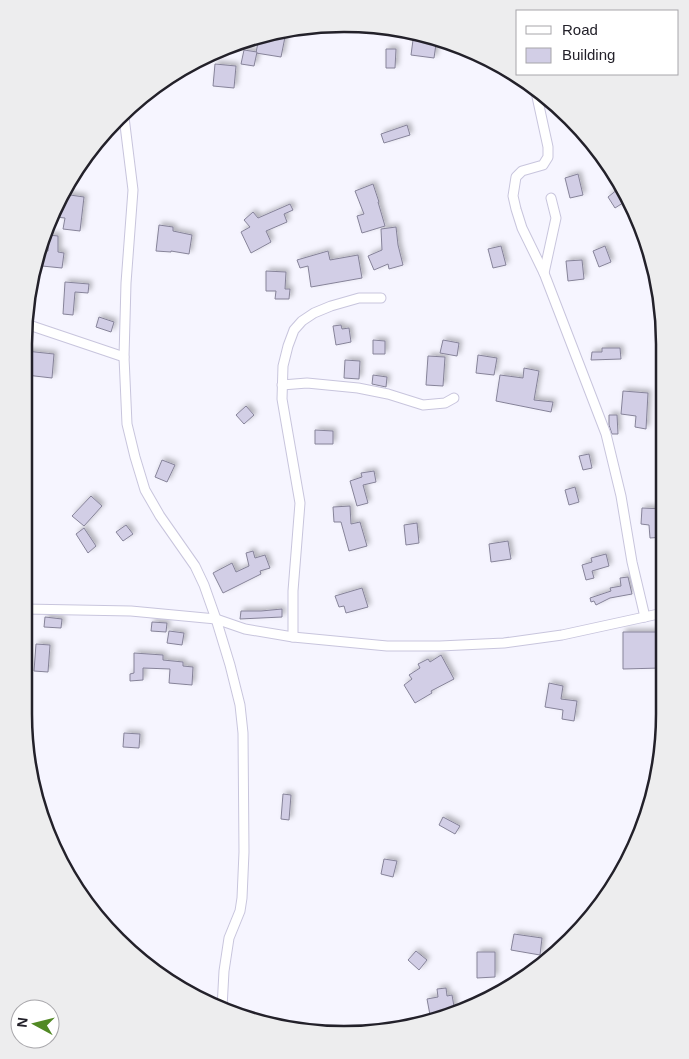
<svg xmlns="http://www.w3.org/2000/svg" width="689" height="1059" font-family="Arial,sans-serif">
	<defs>
		<filter id="shadow"><feDropShadow dx="3" dy="-3" stdDeviation="2.5" flood-color="#0004"/></filter>
	</defs>
	<rect width="100%" height="100%" fill="#f6f5ff"/>
	<g fill="#d2cee6" stroke="#868399" filter="url(#shadow)">
		<path d="M280 36 285 37 281 57 256 53 258 42Z"/>
		<path d="M413 40 436 44 434 58 411 55Z"/>
		<path d="M386 49H396L395 68H386Z"/>
		<path d="M244 50 257 52 254 66 241 64Z"/>
		<path d="M215 64 236 66 234 88 213 86Z"/>
		<path d="M407 125 410 135 384 143 381 134Z"/>
		<path d="M578 174 583 195 570 198 565 178Z"/>
		<path d="M373 184 379 202H378L385 226 362 233 357 216 364 214 355 191Z"/>
		<path d="M618 189 626 201 615 208 608 197Z"/>
		<path d="M63 194 84 197 80 231 63 229 65 218 55 217 57 202Z"/>
		<path d="M290 204 293 210 284 214 287 222 266 231 271 242 251 253 241 232 250 227 244 220 253 212 258 218Z"/>
		<path d="M159 225 173 227V231L192 235 189 254 171 251V252L156 251Z"/>
		<path d="M396 227 398 245 403 265 389 269 388 264 374 270 368 256 382 250 381 229Z"/>
		<path d="M49 235 58 236V252L64 253 62 268 42 266 43 251H48Z"/>
		<path d="M501 246 506 265 493 268 488 249Z"/>
		<path d="M605 246 611 262 599 267 593 251Z"/>
		<path d="M328 251 330 260 358 255 362 278 311 287 308 266 300 268 297 260Z"/>
		<path d="M582 260 584 279 568 281 566 261Z"/>
		<path d="M266 271 286 272 285 289H290L289 299H275L276 291H266Z"/>
		<path d="M65 282 89 284 88 293 75 292 73 315 63 314Z"/>
		<path d="M99 317 114 322 111 332 96 327Z"/>
		<path d="M341 325 342 329 349 328 351 342 336 345 333 326Z"/>
		<path d="M373 340 385 341V354H373Z"/>
		<path d="M443 340 459 343 457 356 440 353Z"/>
		<path d="M602 348H620L621 359 591 360 592 352H602Z"/>
		<path d="M26 351 54 354 52 378 26 375Z"/>
		<path d="M478 355 497 358 494 375 476 373Z"/>
		<path d="M428 356 445 357 443 386 426 385Z"/>
		<path d="M345 360 360 361 359 379 344 378Z"/>
		<path d="M524 368 539 371 534 400 553 402 551 412 496 401 500 375 523 378Z"/>
		<path d="M373 375 387 377 386 387 372 384Z"/>
		<path d="M623 391 648 393 646 429 635 427 636 416 621 414Z"/>
		<path d="M246 406 254 415 244 424 236 415Z"/>
		<path d="M609 415H617L618 434H612L609 425Z"/>
		<path d="M315 430 333 431V444H315Z"/>
		<path d="M589 454 592 468 583 470 579 456Z"/>
		<path d="M162 460 175 465 167 482 155 477Z"/>
		<path d="M374 471 376 482 363 485 368 503 357 506 350 481 362 477 361 473Z"/>
		<path d="M575 487 579 502 569 505 565 490Z"/>
		<path d="M91 496 102 506 84 526 72 516Z"/>
		<path d="M350 506 351 524 360 522 367 546 349 551 341 522H334L333 507Z"/>
		<path d="M642 508 664 509V537L650 538 649 525 641 524Z"/>
		<path d="M417 523 419 543 406 545 404 525Z"/>
		<path d="M126 525 133 534 123 541 116 532Z"/>
		<path d="M84 528 96 546 88 553 76 534Z"/>
		<path d="M508 541 511 559 491 562 489 544Z"/>
		<path d="M253 551 255 558 265 555 270 568 260 571 261 574 223 593 213 573 232 563 236 572 249 566 246 553Z"/>
		<path d="M606 554 609 566 592 571 594 578 586 580 582 565 592 562 591 558Z"/>
		<path d="M628 577 632 594 610 598 596 605 594 601 591 602 590 598 611 591 610 588 621 586 620 578Z"/>
		<path d="M362 588 368 607 346 613 344 606 339 607 335 596Z"/>
		<path d="M282 609V617L240 619 241 611H261Z"/>
		<path d="M45 617 62 619 61 628 44 627Z"/>
		<path d="M152 622 167 623 166 632 151 631Z"/>
		<path d="M169 631 184 633 182 645 167 643Z"/>
		<path d="M623 632H663V644H660L661 668 623 669Z"/>
		<path d="M36 644 50 645 48 672 34 671Z"/>
		<path d="M134 653 163 655V660L183 662V666L193 667 192 685 169 683 170 669 143 668V680L130 681V674L134 673Z"/>
		<path d="M441 655 454 679 431 691 432 693 415 703 404 685 412 679 409 675 420 668 418 664 428 659 430 662Z"/>
		<path d="M549 683 563 686 561 699 577 701 574 721 562 719 563 710 545 707Z"/>
		<path d="M124 733 140 734 139 748 123 747Z"/>
		<path d="M283 794 291 795 289 820 281 819Z"/>
		<path d="M443 817 460 826 455 834 439 825Z"/>
		<path d="M384 859 397 861 393 877 381 874Z"/>
		<path d="M514 934 542 938 540 955 511 950Z"/>
		<path d="M416 951 427 960 419 970 408 960Z"/>
		<path d="M477 952H495V977L477 978Z"/>
		<path d="M446 988 447 996 452 995 455 1012 434 1021 433 1015H430L427 999 438 997 437 989Z"/>
	</g>
	<g fill="none" stroke-linecap="round" stroke-linejoin="round">
		<g stroke="#c8c5dd" stroke-width="11">
			<g id="minor">
				<path d="M536 92 548 147V157L543 165 522 171 516 177 513 196 516 209 522 228 544 273 606 434 621 496 632 562 645 617"/>
				<path d="M124 117 133 190 126 283 124 357 127 424 135 457 145 490 160 516 195 566 204 585 216 619 230 665 240 705 243 733 244 852 242 898 240 911 229 938 224 971 222 1008"/>
				<path d="M544 273 556 218 551 198"/>
				<path d="M26 324 124 357"/>
				<path d="M282 385 307 383 358 388 388 394 423 405 445 403 454 398"/>
				<path d="M24 609 131 611 216 619 245 629 293 637 387 646H440L504 643 562 635 663 613"/>
				<path d="M293 637V591L300 503 282 399 283 366 288 346 294 330 302 321 314 313 331 306 359 298H381"/>
			</g>
		</g>
		<use href="#minor" stroke="#fff" stroke-width="9"/>
	</g>
	<path d="M0 0H689V1059H0ZM344 32H344A312 312 0 0 1 656 344V714A312 312 0 0 1 344 1026H344A312 312 0 0 1 32 714V344A312 312 0 0 1 344 32Z" fill="#ededee" fill-rule="evenodd"/>
	<path fill="none" stroke="#23212a" stroke-width="2.5" d="M344 32H344A312 312 0 0 1 656 344V714A312 312 0 0 1 344 1026H344A312 312 0 0 1 32 714V344A312 312 0 0 1 344 32Z"/>
	<rect x="516" y="10" width="162" height="65" fill="#ffffff" stroke="#a7a6aa"/>
	<rect x="526" y="26" width="25" height="8" fill="#ffffff" stroke="#a7a6aa"/>
	<text x="562" y="35" font-size="15" fill="#23212a">Road</text>
	<rect x="526" y="48" width="25" height="15" fill="#d2cee6" stroke="#a7a6aa"/>
	<text x="562" y="60" font-size="15" fill="#23212a">Building</text>
	<g transform="translate(35 1024) rotate(277)"><circle r="24" fill="#ffffff" stroke="#a7a6aa"/>
	<path d="M0-4L9 19L0 12L-9 19Z" fill="#518924"/>
	<text y="-8" font-size="14" font-weight="bold" text-anchor="middle" fill="#23212a">N</text>
	</g>
</svg>
